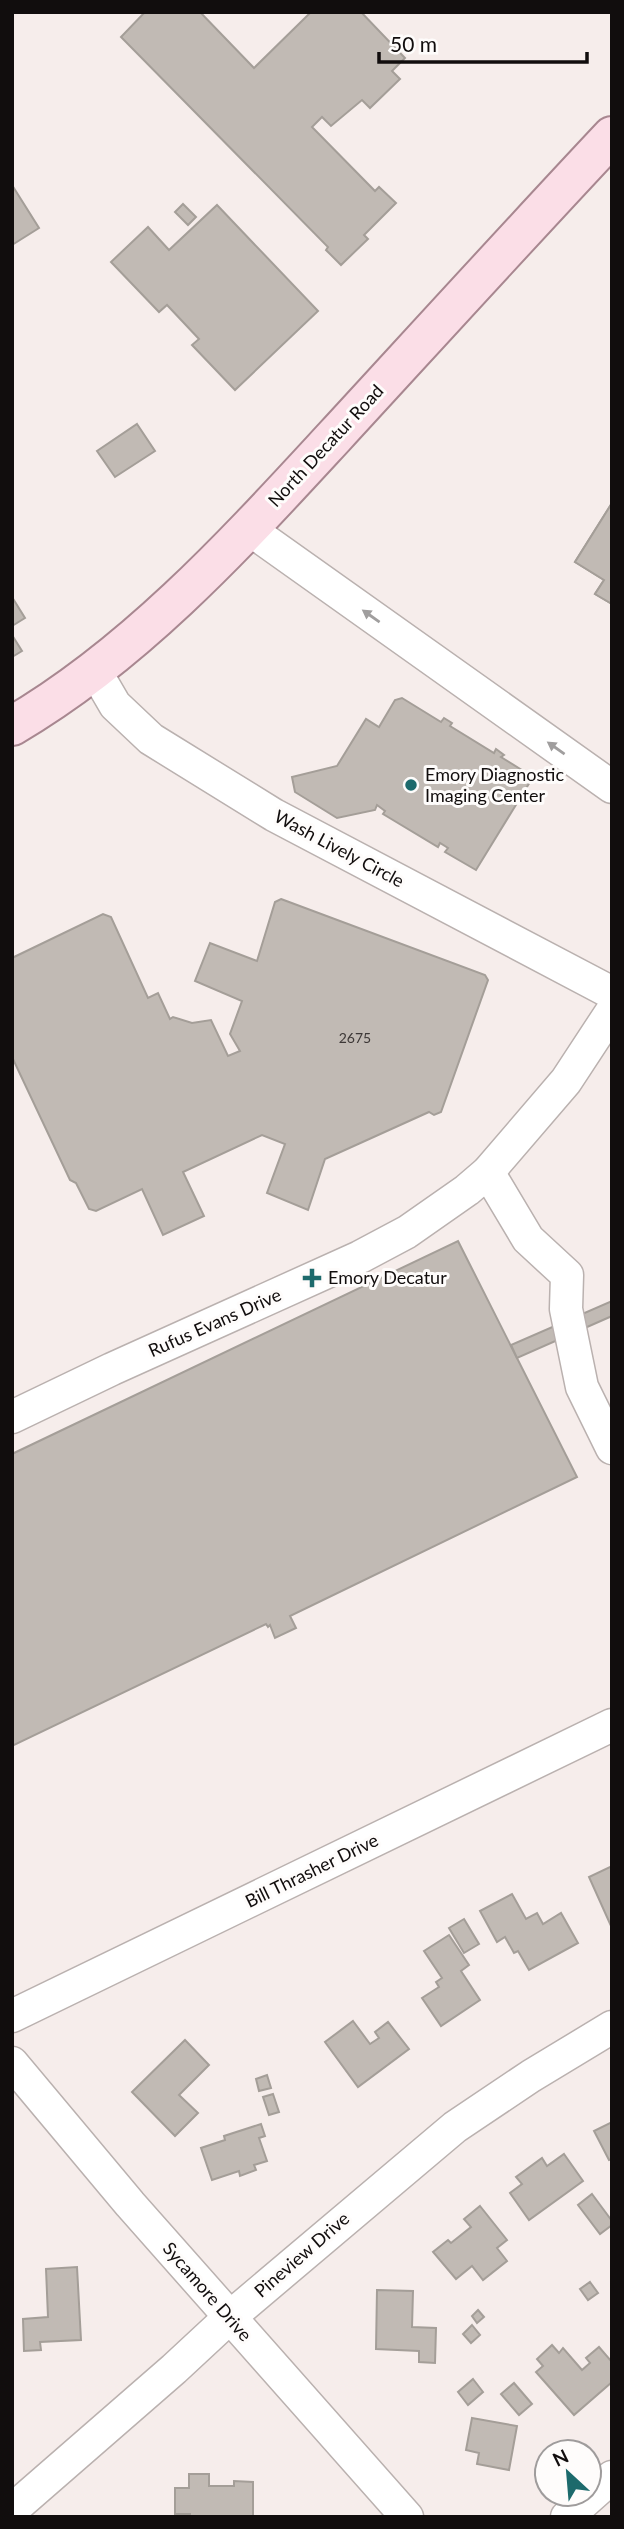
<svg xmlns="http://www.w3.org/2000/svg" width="624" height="2529" font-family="Lato,sans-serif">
	<rect width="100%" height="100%" fill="#f6edeb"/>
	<g fill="#c1bab4" stroke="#a49e98" stroke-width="2">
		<path d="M145 12H200L254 68 311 12H361L405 58 392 71 400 79 370 108 362 100 331 126 322 117 312 127 375 191 379 187 396 203 364 235 368 239 341 265 326 250 328 247 121 37Z"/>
		<path d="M12 185 39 228 12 245Z"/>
		<path d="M183 204 196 217 188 225 175 212Z"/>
		<path d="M217 205 318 311 235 390 192 345 199 339 167 305 159 312 111 262 148 227 169 250Z"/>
		<path d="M137 424 155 451 115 477 97 451Z"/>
		<path d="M612 503V604L595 594 604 580 575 562Z"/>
		<path d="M612 503V604L595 594 604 580 575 562Z"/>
		<path d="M12 597 25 618 12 626Z"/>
		<path d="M12 635 22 651 12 657Z"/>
		<path d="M402 698 441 722 444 718 452 723 450 726 494 753 496 749 504 755 501 757 533 777 476 870 445 852 448 848 440 843 438 847 383 814 385 811 377 805 375 810 337 818 295 792 292 777 337 766 366 719 379 727 395 700Z"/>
		<path d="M281 899 485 975 488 980 441 1112 434 1115 429 1112 325 1159 308 1210 267 1193 285 1144 262 1135 183 1172 204 1216 163 1235 142 1189 96 1211 89 1209 76 1183 70 1180 12 1057V958L103 914 111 917 148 998 158 993 170 1019 173 1017 192 1023 211 1020 228 1056 240 1051 230 1034 242 1001 195 981 210 943 257 961 275 902Z"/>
		<path d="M458 1241 577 1477 290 1616 296 1628 275 1638 270 1625 268 1627 266 1624 12 1746V1454Z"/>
		<path d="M612 1301V1316L517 1358 511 1345Z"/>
		<path d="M612 1866V1926H611L589 1877Z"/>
		<path d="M512 1894 526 1919 537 1913 543 1924 561 1913 578 1943 529 1970 518 1951 514 1953 505 1937 497 1942 480 1911Z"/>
		<path d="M464 1919 479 1944 464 1953 449 1928Z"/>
		<path d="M449 1935 469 1965 461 1971 480 2000 441 2026 422 1998 439 1987 436 1982 442 1978 424 1951Z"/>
		<path d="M353 2021 370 2044 379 2038 375 2032 388 2022 409 2049 358 2087 325 2042Z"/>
		<path d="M185 2040 209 2065 179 2095 198 2113 175 2136 132 2092Z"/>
		<path d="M267 2075 271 2088 259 2091 256 2079Z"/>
		<path d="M273 2094 279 2112 269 2115 263 2097Z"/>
		<path d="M612 2122V2159L609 2160 594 2131Z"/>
		<path d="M261 2124 265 2136 259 2138 267 2161 254 2165 256 2170 240 2176 239 2171 212 2180 201 2148 225 2140 224 2136Z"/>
		<path d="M564 2154 583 2181 529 2220 510 2193 522 2184 516 2177 542 2158 547 2166Z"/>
		<path d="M592 2194 612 2221V2225L600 2234 578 2205Z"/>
		<path d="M480 2206 507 2240 497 2248 507 2261 483 2280 472 2266 456 2279 433 2252 448 2240 451 2243 471 2227 464 2219Z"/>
		<path d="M77 2267 81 2340 40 2342 41 2350 24 2351 23 2319 48 2317 46 2269Z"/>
		<path d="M590 2282 598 2293 588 2300 580 2289Z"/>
		<path d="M377 2290 413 2291 412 2327 436 2328 435 2363 419 2362V2351L376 2349Z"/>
		<path d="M478 2310 484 2317 477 2323 472 2316Z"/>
		<path d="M472 2325 480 2335 471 2343 463 2334Z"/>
		<path d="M552 2345 559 2353 563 2348 582 2370 590 2363 586 2358 599 2347 612 2362V2382L574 2415 536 2372 543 2366 537 2359Z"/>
		<path d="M473 2379 483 2392 468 2405 458 2392Z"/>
		<path d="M514 2383 532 2404 519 2415 501 2394Z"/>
		<path d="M472 2418 517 2426 509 2470 477 2464 479 2453 466 2450Z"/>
		<path d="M189 2474H209V2486H234V2481L253 2482V2516L190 2517V2514H175V2488H189Z"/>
	</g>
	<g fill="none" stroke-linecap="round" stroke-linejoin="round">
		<g stroke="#bab1af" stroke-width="35">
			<g id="minor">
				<path d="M249 529 612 787"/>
				<path d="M94 669 115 705 151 739 274 815 612 993"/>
				<path d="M488 1172 528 1239 567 1275 566 1309 582 1387 612 1448"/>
				<path d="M12 1417 112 1369 360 1257 407 1232 467 1190 488 1172 566 1081 612 1011"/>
				<path d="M12 2016 612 1725"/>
				<path d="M12 2063 130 2204 407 2517"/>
				<path d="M12 2510 174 2369 230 2317 455 2127 531 2076 612 2027"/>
				<path d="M567 2517 612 2477"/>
			</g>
		</g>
		<g stroke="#a88790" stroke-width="42">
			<path id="major" d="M12 726C137 653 238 541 335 436 427 336 519 235 612 136"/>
		</g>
		<use href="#minor" stroke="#fff" stroke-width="32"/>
		<use href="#major" stroke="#fbdee7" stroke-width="38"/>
	</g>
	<defs><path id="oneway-solid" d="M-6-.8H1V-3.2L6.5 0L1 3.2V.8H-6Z" transform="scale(1.75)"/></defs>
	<g fill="#a09e9e">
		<use href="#oneway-solid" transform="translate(371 616) rotate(-145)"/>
		<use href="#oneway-solid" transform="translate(556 748) rotate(-145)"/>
	</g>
	<g fill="#1d6a6c" stroke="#fefcfb" stroke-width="2.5">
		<circle cx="411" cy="785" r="7"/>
		<path d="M308.5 1267.5h7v7h7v7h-7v7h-7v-7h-7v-7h7z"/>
	</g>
	<g text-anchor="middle" stroke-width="6" stroke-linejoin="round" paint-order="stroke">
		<g font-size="14" fill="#3d3837">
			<text x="355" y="1043">2675</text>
		</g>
		<g font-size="18" fill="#110d0d" stroke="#fefcfb">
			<text transform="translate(326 446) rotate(-47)" y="6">North Decatur Road</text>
			<text transform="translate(339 849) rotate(28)" y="6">Wash Lively Circle</text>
			<text transform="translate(215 1323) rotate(-24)" y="6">Rufus Evans Drive</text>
			<text transform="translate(312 1871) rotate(-26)" y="6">Bill Thrasher Drive</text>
			<text transform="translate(302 2255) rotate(-41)" y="6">Pineview Drive</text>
			<text transform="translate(207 2292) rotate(49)" y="6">Sycamore Drive</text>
		</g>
		<g font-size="18" fill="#110d0d" stroke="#fefcfb" text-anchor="start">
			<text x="425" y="781">Emory Diagnostic<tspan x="425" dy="21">Imaging Center</tspan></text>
			<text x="328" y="1284">Emory Decatur</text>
		</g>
	</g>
	<rect width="624" height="2529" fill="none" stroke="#110d0d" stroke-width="28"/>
	<g transform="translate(568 2473) rotate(334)"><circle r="33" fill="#fefcfb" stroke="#9f9c9c" stroke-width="2"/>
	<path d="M0-5L12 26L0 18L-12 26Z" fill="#1d6a6c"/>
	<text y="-10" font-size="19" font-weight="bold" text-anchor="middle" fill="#110d0d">N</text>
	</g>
	<path d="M379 52v10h208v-10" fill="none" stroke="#110d0d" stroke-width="3.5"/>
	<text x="390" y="52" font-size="21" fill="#110d0d" stroke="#fefcfb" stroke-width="5" paint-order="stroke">50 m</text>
</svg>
